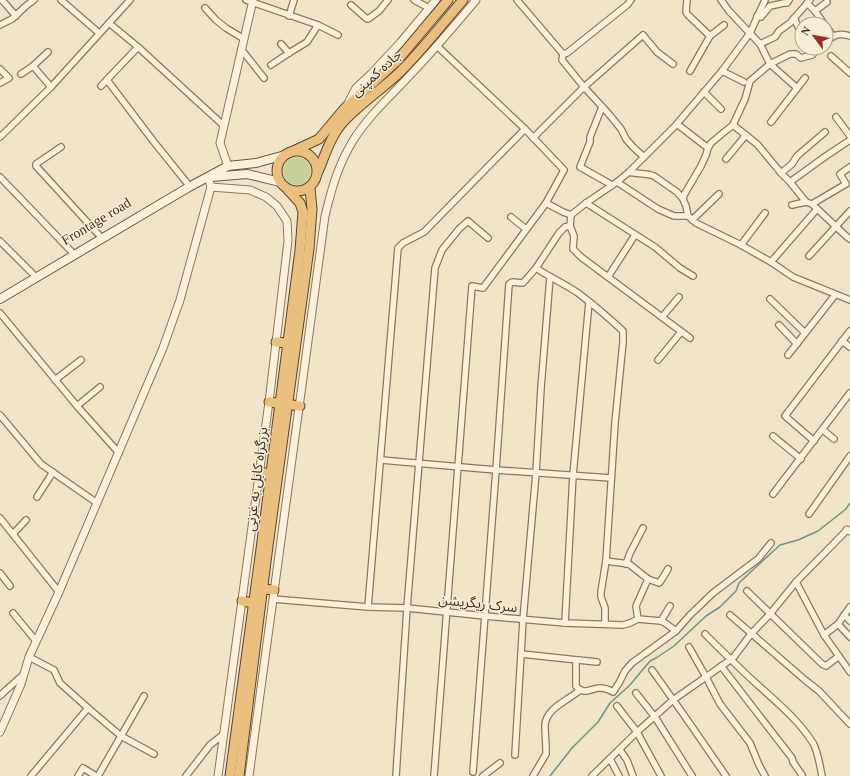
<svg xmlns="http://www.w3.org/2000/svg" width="850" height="776" font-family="'Times New Roman','Noto Sans Arabic',serif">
	<rect width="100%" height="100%" fill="#f0e4c8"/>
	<circle fill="#c9cf9b" cx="297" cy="171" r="14"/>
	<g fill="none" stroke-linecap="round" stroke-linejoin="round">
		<path stroke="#6f938a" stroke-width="1.5" d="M550 776 572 748 598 722 610 703 629 686 650 661 656 658 674 646 706 616 720 607 736 591 739 583 756 567 780 545 798 540 818 531 846 509 850 503"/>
		<g stroke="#8d765c" stroke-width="8">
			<g id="minor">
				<path d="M2 0 16 16"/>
				<path d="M61 0 99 33"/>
				<path d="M246 0 318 25 338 35"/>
				<path d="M414 0 429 8"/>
				<path d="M517 0 563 54 567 53 627 5 631 0"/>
				<path d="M687 0 686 12 688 15 710 36"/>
				<path d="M721 0 729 11 760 44 770 64 797 88"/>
				<path d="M807 3 815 11 824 24"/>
				<path d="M351 5 367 19H368L379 11 388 0"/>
				<path d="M205 8 216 20 226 28 244 39"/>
				<path d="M815 11 827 2"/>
				<path d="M289 16 294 0"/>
				<path d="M757 16 761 17 770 6 784 3H787L789 0"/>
				<path d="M794 18 802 35"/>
				<path d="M109 23 138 47 223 125"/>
				<path d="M0 25 12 19 27 5 34 0"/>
				<path d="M826 26 833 36"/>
				<path d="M826 42C835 34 839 33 850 36"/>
				<path d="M281 44 289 53"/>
				<path d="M760 44 775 37 779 31 790 23 810 0"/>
				<path d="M241 49 264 78"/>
				<path d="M563 54 562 60 584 87 608 113 621 129 626 139 633 147 644 157"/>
				<path d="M831 56 850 73"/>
				<path d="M271 65 289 53 307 42 318 25"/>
				<path d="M33 66 51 87"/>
				<path d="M0 69 9 78 0 83"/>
				<path d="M690 71 710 36 724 25"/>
				<path d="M722 71 744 82"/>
				<path d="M21 74 33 66 48 52"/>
				<path d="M107 80 154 142 187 183"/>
				<path d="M101 86 138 47"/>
				<path d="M704 92 721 109"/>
				<path d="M602 107 590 137V142L580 167 612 185"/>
				<path d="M836 117 850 136"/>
				<path d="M771 122 805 78"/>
				<path d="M677 124 708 148"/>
				<path d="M733 125 757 144 781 173 790 182 806 202"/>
				<path d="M0 137 51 87 130 0"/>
				<path d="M533 138 584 87 643 35 657 52 673 64"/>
				<path d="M61 147 36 164V166L99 235"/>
				<path d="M726 159 746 135"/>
				<path d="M629 172C637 174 646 173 654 176L677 192 683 199"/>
				<path d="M781 173 792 164 797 156 825 132"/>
				<path d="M0 177 71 251"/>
				<path d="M617 182 658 209 674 216H688L696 223 741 245 771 262 793 277 850 300"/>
				<path d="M790 182 826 156 850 140"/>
				<path d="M546 203 563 212 571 215 586 203 617 182 629 172 675 126 722 71 750 33 765 0"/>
				<path d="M586 203 655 247 680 268 693 276"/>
				<path d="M812 204 846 184 840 174 850 167"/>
				<path d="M792 205 806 202 812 204 846 236 850 239"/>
				<path d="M571 215 570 226 574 236 573 249 581 257 690 338"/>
				<path d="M688 216 686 206 683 199 684 195 701 166 706 155 708 148 711 143 723 133 733 125 738 114 745 99 750 81 770 64 790 54H796L801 58 812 55 819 48"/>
				<path d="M511 217 526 229"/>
				<path d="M692 220 719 194"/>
				<path d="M0 241 33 274"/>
				<path d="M741 245 765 213"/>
				<path d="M809 256 850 211"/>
				<path d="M771 262 817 209"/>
				<path d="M536 268 559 233 565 227 570 226"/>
				<path d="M608 277 635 235"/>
				<path d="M770 299 805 333"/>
				<path d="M0 313 77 406 119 453"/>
				<path d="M662 317 679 297"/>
				<path d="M779 325 797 344"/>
				<path d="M842 341 850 347"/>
				<path d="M788 355 835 295"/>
				<path d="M658 360 681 332"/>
				<path d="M55 380 81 360"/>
				<path d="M77 406 100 387"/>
				<path d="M0 415 41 464 97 503"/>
				<path d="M823 430 834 439"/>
				<path d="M773 436 801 459"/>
				<path d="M814 441 785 416 850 331"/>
				<path d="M381 460 496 470 611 478"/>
				<path d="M773 494 850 393"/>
				<path d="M37 497 53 472"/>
				<path d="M809 514 850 456"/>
				<path d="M0 518 59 592"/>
				<path d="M13 534 26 520"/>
				<path d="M606 561 629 564 648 579 659 583 662 579 668 569"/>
				<path d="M626 564 630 553 643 528"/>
				<path d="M0 573 10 586"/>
				<path d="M796 582 824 635 850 672"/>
				<path d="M747 591 822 664 826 666 839 656"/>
				<path d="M273 599 368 607 407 608 485 616 565 623 623 625 630 623 638 619 661 621 665 623 676 631"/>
				<path d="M368 607 398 248 403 243 424 232 525 129"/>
				<path d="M13 613 36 641"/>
				<path d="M730 615 805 680 819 691 850 724"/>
				<path d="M844 615 850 621"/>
				<path d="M638 619 636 606 648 579"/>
				<path d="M661 621 670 606"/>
				<path d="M565 623 573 475 589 302"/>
				<path d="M838 624 850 637"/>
				<path d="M705 634C723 652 741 670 760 687 779 704 800 722 813 743 818 752 820 766 822 776"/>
				<path d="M824 635 838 624 850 607"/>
				<path d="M689 647 706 677 720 704 750 743 759 765 765 776"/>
				<path d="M521 654 597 662"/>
				<path d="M29 657 54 670 60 683 88 708 31 776"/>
				<path d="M576 660V686C584 696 591 688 600 688 605 688 608 689 613 692L619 683 625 671 632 663 676 631 690 615 713 593 758 559 771 543"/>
				<path d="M721 666 792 758 793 762 802 775"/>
				<path d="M652 670 686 718 726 776"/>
				<path d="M636 693 655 717 692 776"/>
				<path d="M0 696 5 691 23 675"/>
				<path d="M617 706 637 732 661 776"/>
				<path d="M88 708 121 736 154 754"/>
				<path d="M620 750 627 760 633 776"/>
				<path d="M515 755 523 620 536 473 541 388 550 277"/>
				<path d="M610 759 619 776"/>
				<path d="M473 772 496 470 509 284 512 282 523 283 536 268C549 277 565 284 578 293 594 305 609 318 623 331V342L615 423 606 561 601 592V597L605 608V624"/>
				<path d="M78 776 83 768 96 776"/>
				<path d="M98 776 144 696"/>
				<path d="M186 776 210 745 224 734"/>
				<path d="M396 776 407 608 435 268 442 250 459 229 468 221 488 238"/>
				<path d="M434 776 472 286 483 288 546 203 564 170 525 129 437 46"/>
				<path d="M483 776 500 763"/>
				<path d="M533 776 546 754V750C546 742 545 733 545 725 546 708 569 700 580 690"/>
				<path d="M592 776 637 732 673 700 733 658 751 634 770 614 796 582 847 530"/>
			</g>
		</g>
		<g stroke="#8d765c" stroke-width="9">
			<g id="tertiary">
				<path d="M347 105 356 88 372 73 400 43 436 0"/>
				<path d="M228 166 220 143 253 0"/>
				<path d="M211 187 250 190 266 197 277 206 287 221 288 241 269 402 218 776"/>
				<path d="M847 530 850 531"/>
				<path d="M0 732 21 684 29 657 59 592 163 348 180 300 211 187 208 177"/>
				<path d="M249 776 325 216C332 187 338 165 354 139 370 114 392 95 412 73 434 50 455 25 476 0"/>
			</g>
		</g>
		<g stroke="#6f573f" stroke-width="10">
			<g id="secondary">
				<path d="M211 177 247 174 280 182"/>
				<path d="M0 299 189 187 228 166 256 163 285 155"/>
			</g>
		</g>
		<g stroke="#5b4430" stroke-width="11">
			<g id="trunk">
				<circle cx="297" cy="171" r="20"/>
				<path d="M291 152 319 139 345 108 396 62 448 0"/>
				<path d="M318 172C325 155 331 135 344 121 362 102 384 88 402 70 424 48 443 23 463 0"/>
				<path d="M276 342 287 343"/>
				<path d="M269 402 300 406"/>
				<path d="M259 472 271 474"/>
				<path d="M263 589 274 590"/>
				<path d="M242 601 254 603"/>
				<path d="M230 776 261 549 300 250 303 212 300 203 288 190"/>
				<path d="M239 776 268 546 309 249 312 209 310 188"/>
			</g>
		</g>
		<use href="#minor" stroke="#faf1dc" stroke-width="5.5"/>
		<use href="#tertiary" stroke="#faf1dc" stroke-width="7"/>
		<use href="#secondary" stroke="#faf1dc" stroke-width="8"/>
		<use href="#trunk" stroke="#eabe7c" stroke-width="9"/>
	</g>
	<g text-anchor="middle" stroke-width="3" stroke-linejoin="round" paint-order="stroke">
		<g font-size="14" fill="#3d2e20" stroke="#f7eed8">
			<text transform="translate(376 73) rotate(-42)" y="5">جاده کمپنی</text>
			<text transform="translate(96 221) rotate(-31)" y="5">Frontage road</text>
			<text transform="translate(256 479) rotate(-83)" y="5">بزرگراه کابل به غزنی</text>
			<text transform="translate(478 603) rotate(6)" y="5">سرک ریگریشن</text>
		</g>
	</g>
	<g transform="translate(814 36) rotate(302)"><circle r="19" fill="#f7eed8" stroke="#ada18e"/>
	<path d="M0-3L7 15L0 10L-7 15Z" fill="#9e2a2b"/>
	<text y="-6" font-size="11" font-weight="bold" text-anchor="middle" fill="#3d2e20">N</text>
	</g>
</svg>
